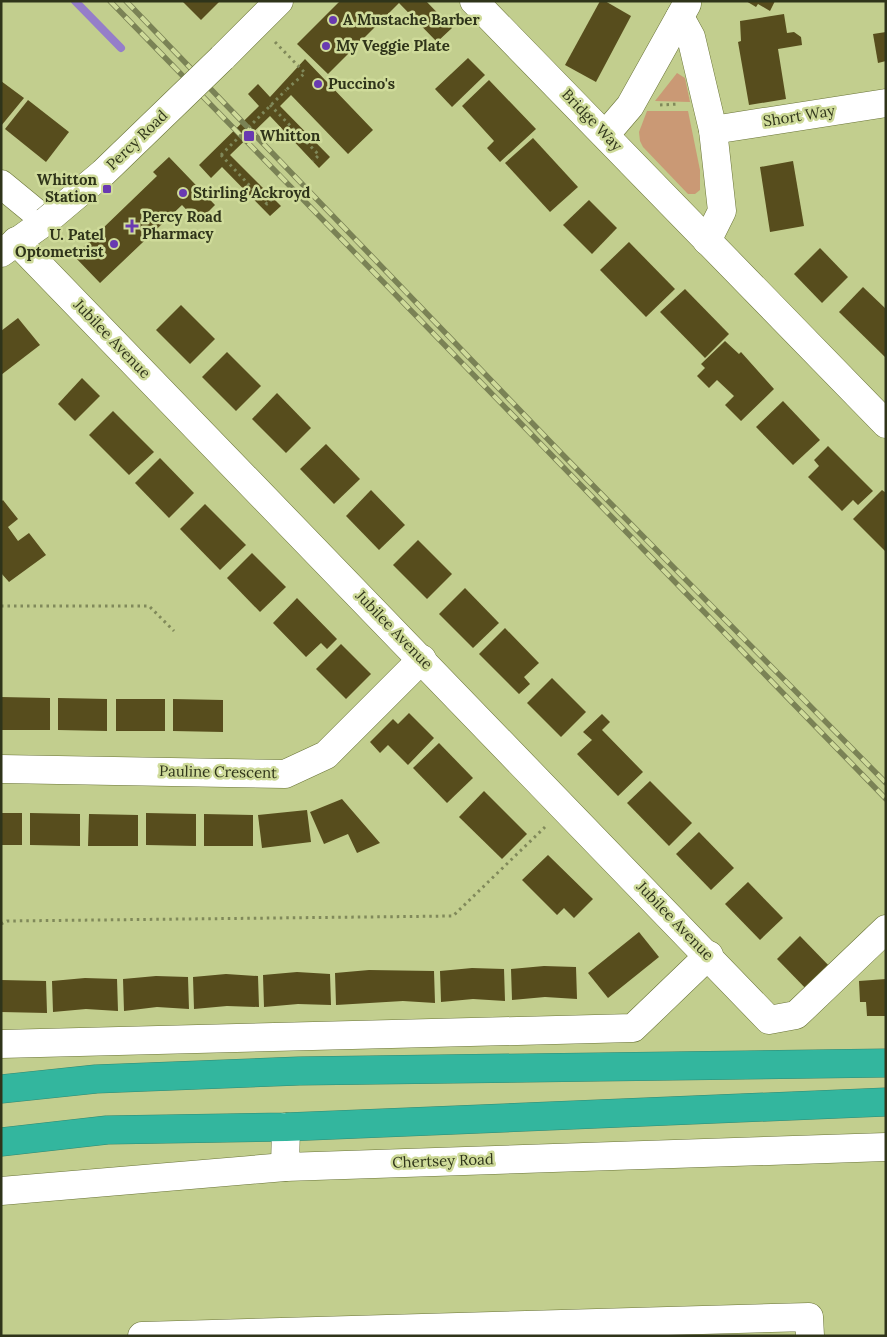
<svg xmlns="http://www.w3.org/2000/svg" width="887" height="1337" font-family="Lora,serif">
	<rect width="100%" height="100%" fill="#c2ce8e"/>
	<g fill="#ca9975">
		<path d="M677 73 685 78 690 102 655 101Z"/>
		<path d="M647 111H688L700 170V190L695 194H688L643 147 640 141 639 132Z"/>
	</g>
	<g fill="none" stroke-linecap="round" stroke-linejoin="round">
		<path stroke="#957ec9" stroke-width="8" d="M75 1 121 48"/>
	</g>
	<g fill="#574d1d">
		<path d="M182 1H220L201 20Z"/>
		<path d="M340 1H426L452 28 437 42 399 3 328 74 297 44Z"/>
		<path d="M600 1H605L631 16 596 82 565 65Z"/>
		<path d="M746 1H775L770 11 758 4 756 7Z"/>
		<path d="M784 14 787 33 794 32 801 37 802 45 778 49 786 99 749 105 738 42 741 41 740 21Z"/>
		<path d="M886 32V61L878 63 873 34Z"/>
		<path d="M468 58 485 75 452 107 435 89Z"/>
		<path d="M305 59 373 130 348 154 291 95 280 106 330 157 319 168 270 116 230 155 281 206 270 216 222 167 211 178 199 165 259 106 248 94 258 84 270 97Z"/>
		<path d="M489 80 536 129 500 162 487 148 494 141 462 106Z"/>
		<path d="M1 81 24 98 1 126Z"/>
		<path d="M28 100 69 132 46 162 5 129Z"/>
		<path d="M533 138 578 187 550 212 505 163Z"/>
		<path d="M169 157 215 205 198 222 182 205 100 283 74 256 157 176 153 172Z"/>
		<path d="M793 161 804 226 770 232 760 167Z"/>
		<path d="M589 200 617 228 592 254 563 225Z"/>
		<path d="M629 242 675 289 646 317 600 270Z"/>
		<path d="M820 248 848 277 822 303 794 274Z"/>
		<path d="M863 287 886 309V358L839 312Z"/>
		<path d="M685 289 729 334 705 358 660 312Z"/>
		<path d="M181 305 215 339 190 364 156 330Z"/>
		<path d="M18 318 40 345 1 375V331Z"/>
		<path d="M725 341 739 354 741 352 774 389 741 421 725 405 734 396 717 380 709 388 697 376 705 368 701 364Z"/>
		<path d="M227 352 261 386 236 411 202 377Z"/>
		<path d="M82 378 100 396 75 421 58 404Z"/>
		<path d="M277 393 311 428 286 453 252 419Z"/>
		<path d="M783 401 820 440 793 465 756 427Z"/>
		<path d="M113 411 154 452 129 475 89 435Z"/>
		<path d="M326 444 360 479 334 504 300 469Z"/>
		<path d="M828 446 873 491 858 505 853 500 842 511 808 477 819 466 814 460Z"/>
		<path d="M160 458 194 493 169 518 135 483Z"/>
		<path d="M371 490 405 525 379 550 346 516Z"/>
		<path d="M882 490 886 493V552L853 519Z"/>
		<path d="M3 500 18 519 8 527 18 541 29 533 46 555 9 582 1 573V502Z"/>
		<path d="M205 504 246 545 220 570 180 529Z"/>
		<path d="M418 540 452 574 427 599 393 565Z"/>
		<path d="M252 553 286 587 260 612 227 578Z"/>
		<path d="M465 588 499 623 473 648 439 614Z"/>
		<path d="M297 598 337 639 327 649 321 643 306 657 273 623Z"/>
		<path d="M505 628 539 663 524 677 530 684 519 694 479 654Z"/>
		<path d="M341 644 371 674 346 699 316 669Z"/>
		<path d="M552 678 586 712 561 737 527 703Z"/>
		<path d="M1 697 50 698V730H1Z"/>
		<path d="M58 698 107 699V731L58 730Z"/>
		<rect x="116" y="699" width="49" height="32"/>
		<path d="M173 699 223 700V732L173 731Z"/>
		<path d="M409 713 434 738 408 765 388 745 380 753 370 742 393 719 398 724Z"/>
		<path d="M602 714 610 722 602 730 643 772 618 796 577 754 592 740 583 732Z"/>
		<path d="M439 743 473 778 447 803 413 768Z"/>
		<path d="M650 781 692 823 669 846 627 803Z"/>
		<path d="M484 791 527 834 502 859 459 817Z"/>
		<path d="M342 799 380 843 357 853 348 834 324 844 310 812Z"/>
		<path d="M307 810 311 842 262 848 258 815Z"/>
		<rect x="1" y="813" width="21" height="32"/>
		<path d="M30 813 80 814V846L30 845Z"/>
		<path d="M146 813 196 814V846L146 845Z"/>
		<path d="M89 814 138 815V846H88Z"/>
		<path d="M204 814 253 815V846H204Z"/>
		<path d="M699 832 734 868 711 890 676 854Z"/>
		<path d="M548 855 593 899 574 918 564 908 557 915 522 880Z"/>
		<path d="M748 882 783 918 760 940 725 904Z"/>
		<path d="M639 932 659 957 608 998 588 973Z"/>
		<path d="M800 936 835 972 812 995 777 959Z"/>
		<path d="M544 966 576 967 577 999 545 997 512 1000 511 969Z"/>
		<path d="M472 968 504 969 505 1001 473 999 441 1002 440 971Z"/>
		<path d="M369 970 434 971 435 1003 403 1001 336 1005 335 973Z"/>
		<path d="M297 972 330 974 331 1005 298 1004 264 1007 263 975Z"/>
		<path d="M226 974 258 976 259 1007 227 1006 194 1009 193 977Z"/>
		<path d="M156 976 188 977 189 1009 157 1007 124 1011 123 979Z"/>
		<path d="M85 978 117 979 118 1011 86 1009 53 1012 52 981Z"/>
		<path d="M886 979V1016H867L866 1002H860L859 981Z"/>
		<path d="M1 980 46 981 47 1013 1 1012Z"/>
	</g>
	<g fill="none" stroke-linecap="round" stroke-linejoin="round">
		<g stroke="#697336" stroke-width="29">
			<g id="minor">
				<path d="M474 1 886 424"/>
				<path d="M680 17 691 37 713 130 722 211 707 241"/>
				<path d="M222 58 279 1"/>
				<path d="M713 130 886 103"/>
				<path d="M606 134 630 106 687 4"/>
				<path d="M1 184 46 221 1 253"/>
				<path d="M16 241 769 1020 796 1015 886 929"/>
				<path d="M1 769 285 774 326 755 422 659"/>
				<path d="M1 1044 633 1028 709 955"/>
				<path d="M285 1167 286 1127"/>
				<path d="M1 1191 285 1167 886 1147"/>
				<path d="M142 1336 809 1317 810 1336"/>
			</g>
		</g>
		<g stroke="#328870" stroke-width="29">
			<g id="highway">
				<path d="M1 1089 96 1079 299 1071 886 1063"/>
				<path d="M1 1142 107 1130 286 1127 886 1102"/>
			</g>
		</g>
		<g stroke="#80895a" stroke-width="3" stroke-dasharray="2.5 4" stroke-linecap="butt">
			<path d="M275 42 305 73 286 90"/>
			<path d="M270 105 319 155 313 161"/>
			<path d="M660 105 679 104"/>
			<path d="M221 155 267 204 273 198"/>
			<path d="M1 606H149L174 631"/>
			<path d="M1 924 7 921 453 916 545 827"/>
		</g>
		<use href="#minor" stroke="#fff" stroke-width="28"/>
		<use href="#highway" stroke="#33b69e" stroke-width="28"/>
		<g stroke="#7a8255" stroke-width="5.5">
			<g id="rail">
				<path d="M110 1 886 799"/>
				<path d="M126 1 562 454 886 783"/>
			</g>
		</g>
		<use href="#rail" stroke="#cfdb9a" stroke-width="4" stroke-dasharray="11" stroke-linecap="butt"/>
		<g stroke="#697336" stroke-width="29" stroke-linecap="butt">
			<path id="minor-bridge" d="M46 221 103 173 222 58"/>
		</g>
		<path stroke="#80895a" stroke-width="3" stroke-dasharray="2.5 4" stroke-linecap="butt" d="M221 155 286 90"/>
		<use href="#minor-bridge" stroke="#fff" stroke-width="28"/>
	</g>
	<g fill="#693ab1" stroke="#cfdb9a" stroke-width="2">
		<circle cx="333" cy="20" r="5"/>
		<circle cx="326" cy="46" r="5"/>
		<circle cx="318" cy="84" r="5"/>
		<rect x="243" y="130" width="12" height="12" rx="2.5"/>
		<rect x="102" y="184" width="10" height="10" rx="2.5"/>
		<circle cx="183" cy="193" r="5"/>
		<path d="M129.5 218.5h5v5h5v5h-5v5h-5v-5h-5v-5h5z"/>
		<circle cx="114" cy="244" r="5"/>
	</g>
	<g text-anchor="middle" stroke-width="5" stroke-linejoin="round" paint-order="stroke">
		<g font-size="15" font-weight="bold" fill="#2f341a" stroke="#cfdb9a" text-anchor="start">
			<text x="343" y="25">A Mustache Barber</text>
			<text x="336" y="51">My Veggie Plate</text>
			<text x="328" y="89">Puccino's</text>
			<text x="260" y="141">Whitton</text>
			<text x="97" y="185" text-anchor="end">Whitton<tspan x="97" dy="17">Station</tspan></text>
			<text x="193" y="198">Stirling Ackroyd</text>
			<text x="142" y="222">Percy Road<tspan x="142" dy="17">Pharmacy</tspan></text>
			<text x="104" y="240" text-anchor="end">U. Patel<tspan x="104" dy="17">Optometrist</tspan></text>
		</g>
		<g font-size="15" fill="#2f341a" stroke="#cfdb9a">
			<text transform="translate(799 116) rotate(-9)" y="5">Short Way</text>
			<text transform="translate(592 120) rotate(46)" y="5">Bridge Way</text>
			<text transform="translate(137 140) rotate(-44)" y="5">Percy Road</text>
			<text transform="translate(112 339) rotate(46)" y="5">Jubilee Avenue</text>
			<text transform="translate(394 630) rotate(46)" y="5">Jubilee Avenue</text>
			<text transform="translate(218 772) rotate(1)" y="5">Pauline Crescent</text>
			<text transform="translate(675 921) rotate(46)" y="5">Jubilee Avenue</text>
			<text transform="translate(443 1161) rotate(-2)" y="5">Chertsey Road</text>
		</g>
	</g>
	<rect width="887" height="1337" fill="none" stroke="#2f341a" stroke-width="5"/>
</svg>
